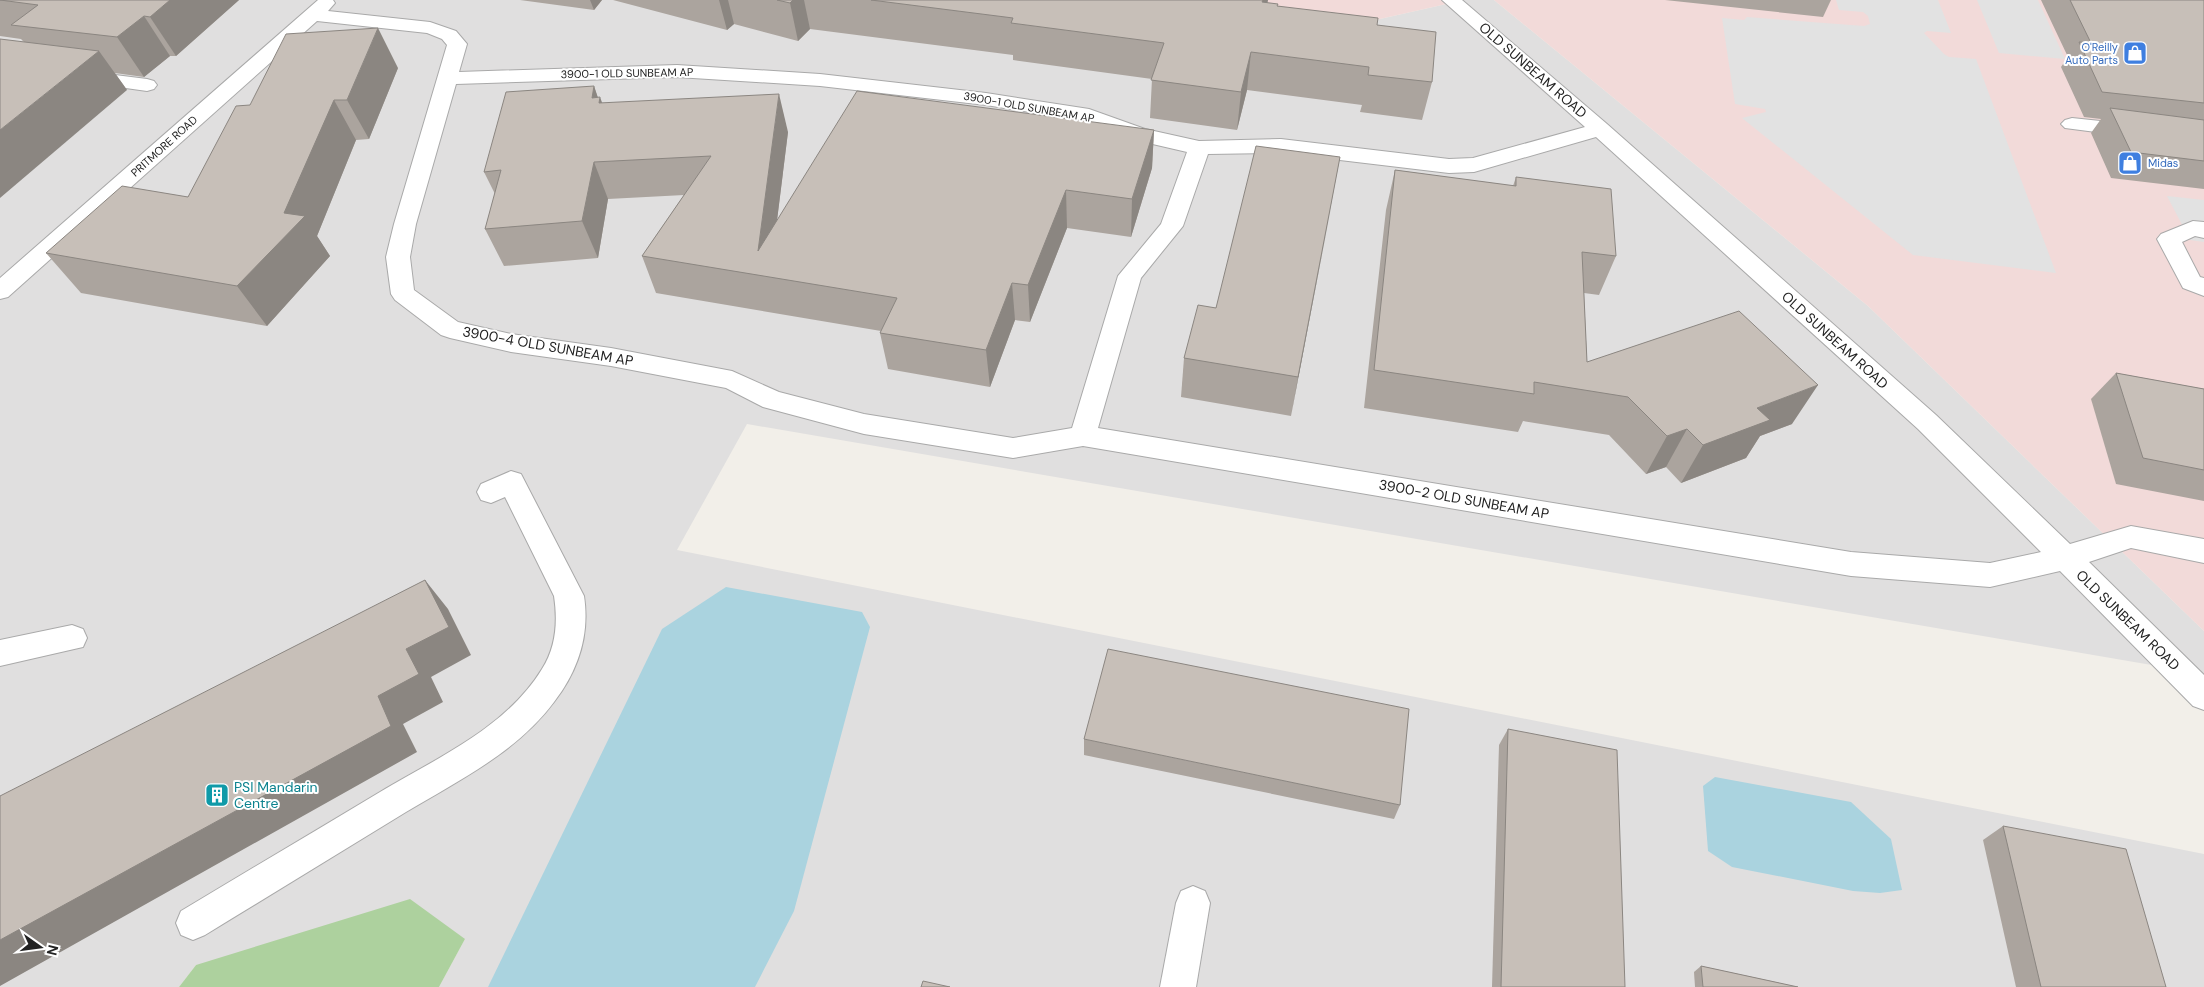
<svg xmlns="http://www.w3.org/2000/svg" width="2204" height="987" font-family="'DM Sans',sans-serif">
	<rect width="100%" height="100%" fill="#f2efe9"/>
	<path fill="#e0dfdf" d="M0 0H1075L1331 30 1464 0H1494L1868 306 2204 631V674L747 424 677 550 2204 854V987H439L465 939 196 965 179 987H0Z"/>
	<g fill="#f2dad9">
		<path d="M1075 0H1464L1331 30Z"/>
		<path d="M1494 0H2204V631L1868 306Z"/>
	</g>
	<path fill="#add19e" d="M410 899 465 939 439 987H179L196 965Z"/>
	<g fill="#e2e2e2">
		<path d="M1836 0H1938L1951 33 1927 31 1924 33 1944 54 1949 57 1976 59 2056 273 1913 255 1742 118 1766 112 1765 109 1735 104 1722 18 1744 20 1747 17 1864 26 1870 24 1868 16 1863 12 1839 10Z"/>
		<path d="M1977 0H2038L2065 59 1999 53Z"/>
		<path d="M2167 196 2204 200V242L2190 240Z"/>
	</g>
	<g fill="#aad3df">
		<path d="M726 587 862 612 870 627 794 911 755 987H488L662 629Z"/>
		<path d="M1715 777 1851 802 1891 839 1902 890 1880 893 1853 891 1732 867 1708 851 1703 786Z"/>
	</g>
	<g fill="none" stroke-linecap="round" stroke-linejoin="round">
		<g stroke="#a9a9a9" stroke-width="2">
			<g id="minor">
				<path d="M318 0H333L335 3 328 11 430 22 456 31 467 44 459 72 677 65 820 74 986 93 1089 109 1145 129 1199 141 1281 139 1449 159 1473 158 1585 127 1442 0H1462L1607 124 1936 415 2070 544 2131 526 2204 539V563L2131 548 2089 562 2204 675V710L2193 706 2060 571 1990 587 1851 576 1083 446 1013 458 864 434 763 407 726 388 611 366 511 352 450 338 441 335 395 300 391 294 386 257 394 224 447 45 442 39 427 33 317 21 8 297 0 299V278ZM677 77 820 86 986 105 1085 121 1131 139 1187 152 1161 224 1118 276 1072 428 1013 438 864 414 779 392 732 371 611 348 511 334 458 322 414 290 410 257 416 224 456 84ZM1596 137 1918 429 2041 552 1990 563 1851 552 1098 428 1141 278 1183 226 1208 154 1281 153 1449 173 1474 172Z"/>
				<path d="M83 71 147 79 154 81 157 85 154 89 147 91 76 81 73 77 76 73Z"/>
				<path d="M2072 118 2204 132V146L2065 128 2061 124 2065 120Z"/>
				<path d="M2193 221 2204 222V238L2195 236 2182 242 2200 277 2204 278V296L2183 288 2157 239 2161 234Z"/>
				<path d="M511 471 521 474 584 596C590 635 578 671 554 702 517 752 458 781 406 812 339 853 272 894 205 935L193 940 181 935 176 923 181 911C247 871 314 832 380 792 437 758 506 728 542 669 556 647 558 622 554 596L505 497 491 503 481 500 477 492 481 484Z"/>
				<path d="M72 625 83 629 87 638 83 647 0 666V640Z"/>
				<path d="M1193 886 1205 891 1210 903 1196 987H1160L1176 903 1181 891Z"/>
			</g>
		</g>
		<use href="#minor" fill="#fff" fill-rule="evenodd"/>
	</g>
	<g fill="#aba49e">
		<path d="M0 0H239L176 56H170L144 77 115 73 127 90 24 42 21 39 0 36Z"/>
		<path d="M520 0H602L594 10Z"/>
		<path d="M613 0H1268L1267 3 1277 6 1377 25 1432 82 1422 120 1360 112 1362 105 1247 90 1237 130 1150 118 1152 79 1013 60V55L810 29 798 41 734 24 727 30Z"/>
		<path d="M1665 0H1831L1823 17Z"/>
		<path d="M2041 0H2204V189L2111 178 2091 133 2101 119 2084 117 2061 67 2068 57Z"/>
		<path d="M398 68 369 139 356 140 317 236 330 256 267 326 81 293 46 253 188 197 250 105Z"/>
		<path d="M594 86 598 98 602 103 788 132 777 220 1154 130 1152 168 1131 237 1067 228 1030 322 1015 320 990 387 888 369 880 333 881 331 656 293 642 256 684 195 608 199 598 258 504 266 485 229 495 194 484 172Z"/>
		<path d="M1340 157 1291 416 1181 397 1184 358 1216 308Z"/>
		<path d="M1395 170 1513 186 1516 177 1616 256 1599 295 1584 293 1587 362 1792 424 1760 436 1746 458 1681 483 1666 467 1646 474 1609 435 1523 421 1518 432 1364 408 1386 210Z"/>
		<path d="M2116 373 2204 389V501L2116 484 2091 399Z"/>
		<path d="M1508 729 1625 987H1492L1499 745Z"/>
		<path d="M1084 739 1400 805 1394 819 1084 755Z"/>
		<path d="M2003 826 2166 987H2016L1983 840Z"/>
		<path d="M1701 966 1798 987H1695L1694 972Z"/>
	</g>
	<g fill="#8b8681">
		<path d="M170 0H239L176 56 150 17Z"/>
		<path d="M590 0H602L594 10Z"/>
		<path d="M719 0H728L734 24 727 30Z"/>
		<path d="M793 0H804L810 29 798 41 790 3Z"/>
		<path d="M1263 0H1268L1258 40Z"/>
		<path d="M144 16 170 56 144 77 117 37Z"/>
		<path d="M378 28 398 68 369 139 347 100Z"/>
		<path d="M99 51 127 90 0 198V130Z"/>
		<path d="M1251 52 1247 90 1237 130 1241 92Z"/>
		<path d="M594 86 599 101 600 97 614 135 592 98Z"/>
		<path d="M779 94 788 132 770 277 758 251Z"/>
		<path d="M334 100 356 140 317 236 330 256 267 326 237 286Z"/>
		<path d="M1154 130 1152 168 1131 237 1132 199Z"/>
		<path d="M594 162 608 199 598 258 582 221Z"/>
		<path d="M1066 190 1067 228 1030 322 1028 285Z"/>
		<path d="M1333 197 1291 416 1298 377Z"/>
		<path d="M1012 283 1015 320 990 387 986 350Z"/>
		<path d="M1818 385 1792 424 1760 436 1746 458 1681 483 1703 445 1757 408Z"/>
		<path d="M1687 429 1666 467 1646 474 1667 436Z"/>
		<path d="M425 580 448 609 471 655 431 677 443 702 403 724 417 752 0 986V940L378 696Z"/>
	</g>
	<g fill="#c7bfb8" stroke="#8b8681">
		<path d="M0 0H170L150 17 144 16 117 37 11 25 38 5Z"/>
		<path d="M777 0H793L790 3Z"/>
		<path d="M871 0H1263L1262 2 1278 4 1277 6 1378 18 1377 25 1436 32 1432 82 1368 75 1369 67 1251 52 1241 92 1151 80 1164 43 1011 23 1013 18Z"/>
		<path d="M2070 0H2204V103L2102 92 2079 42 2091 43Z"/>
		<path d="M378 28 347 100H334L284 213 305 216 237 286 46 253 122 186 188 197 236 106 250 105 286 34Z"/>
		<path d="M0 39 99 51 0 130Z"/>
		<path d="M594 86 592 98 600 97 599 103 779 94 758 251 857 91 1154 130 1132 199 1066 190 1028 285 1012 283 986 350 880 333 897 298 642 256 711 156 594 162 582 221 485 229 501 170 484 172 506 92Z"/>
		<path d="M2110 108 2204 120V161L2131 152Z"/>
		<path d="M1256 146 1340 157 1298 377 1184 358 1198 305 1216 308Z"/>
		<path d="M1395 170 1516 186V177L1611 189 1616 256 1582 252 1587 362 1739 311 1818 385 1757 408 1770 420 1703 445 1687 429 1667 436 1628 397 1534 382V394L1374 370Z"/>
		<path d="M2116 373 2204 389V470L2143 458Z"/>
		<path d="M425 580 449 627 406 649 419 674 378 696 391 726 0 940V796Z"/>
		<path d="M1108 649 1409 709 1400 805 1084 739Z"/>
		<path d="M1508 729 1617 750 1625 987H1501Z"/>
		<path d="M2003 826 2126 849 2166 987H2041Z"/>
		<path d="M1701 966 1798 987H1703Z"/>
		<path d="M923 981 950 987H921Z"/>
	</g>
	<defs>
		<g id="shop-square" transform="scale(1.25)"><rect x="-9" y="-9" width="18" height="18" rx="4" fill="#3f7fe0" stroke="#fff"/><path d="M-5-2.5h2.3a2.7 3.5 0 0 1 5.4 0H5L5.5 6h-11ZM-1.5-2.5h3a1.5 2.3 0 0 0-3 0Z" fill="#fff"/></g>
		<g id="building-square" transform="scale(1.25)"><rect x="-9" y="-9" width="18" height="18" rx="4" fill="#0f9aa8" stroke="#fff"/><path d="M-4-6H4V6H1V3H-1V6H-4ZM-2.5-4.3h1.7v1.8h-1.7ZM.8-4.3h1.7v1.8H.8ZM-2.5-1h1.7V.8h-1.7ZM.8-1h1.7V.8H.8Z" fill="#fff"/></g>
	</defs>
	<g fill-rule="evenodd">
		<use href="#shop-square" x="2135" y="53"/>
		<use href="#shop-square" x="2130" y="163"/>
		<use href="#building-square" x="217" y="795"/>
	</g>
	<g text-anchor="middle" stroke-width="4" stroke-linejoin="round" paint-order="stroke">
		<g font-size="11" fill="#366cbe" stroke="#fff" text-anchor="end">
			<text x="2118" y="51">O'Reilly<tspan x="2118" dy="13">Auto Parts</tspan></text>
			<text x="2148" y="167" text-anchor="start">Midas</text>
		</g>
		<g font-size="11" fill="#222" stroke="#fff">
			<text transform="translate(627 73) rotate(-1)" y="4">3900-1 OLD SUNBEAM AP</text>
			<text transform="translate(1029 107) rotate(10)" y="4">3900-1 OLD SUNBEAM AP</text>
			<text transform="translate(164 146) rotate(-42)" y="4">PRITMORE ROAD</text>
		</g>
		<g font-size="14" fill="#222" stroke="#fff">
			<text transform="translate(1533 70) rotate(41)" y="5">OLD SUNBEAM ROAD</text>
			<text transform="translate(1835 340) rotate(42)" y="5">OLD SUNBEAM ROAD</text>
			<text transform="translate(548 346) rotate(10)" y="5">3900-4 OLD SUNBEAM AP</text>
			<text transform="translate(1464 499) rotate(10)" y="5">3900-2 OLD SUNBEAM AP</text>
			<text transform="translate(2128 620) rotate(44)" y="5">OLD SUNBEAM ROAD</text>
		</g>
		<g font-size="14" fill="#0d838f" stroke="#fff" text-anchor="start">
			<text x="234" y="792">PSI Mandarin<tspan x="234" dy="16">Centre</tspan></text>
		</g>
	</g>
	<g transform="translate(40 947) rotate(104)" stroke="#ffffff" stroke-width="4" paint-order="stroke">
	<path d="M0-4L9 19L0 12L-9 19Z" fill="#222222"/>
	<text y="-8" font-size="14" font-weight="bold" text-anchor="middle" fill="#222222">N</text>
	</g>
</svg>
